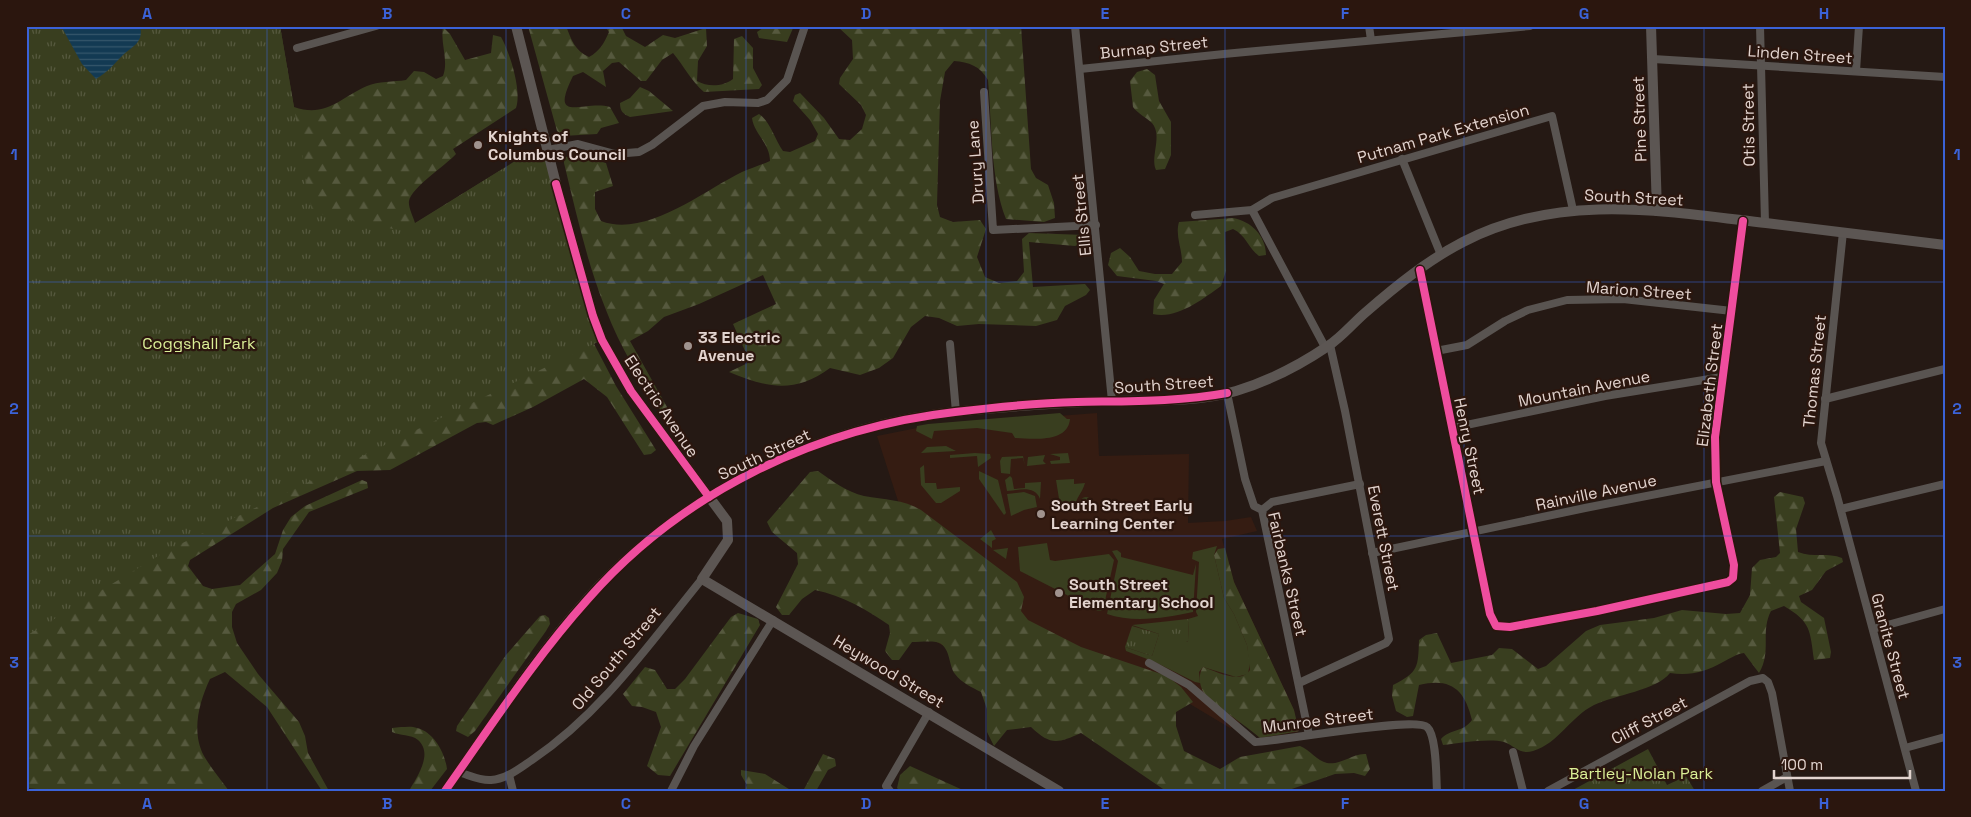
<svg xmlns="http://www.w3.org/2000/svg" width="1971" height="817" font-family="'Space Grotesk',sans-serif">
	<defs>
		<pattern id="forest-firs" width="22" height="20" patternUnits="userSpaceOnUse" patternTransform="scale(1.25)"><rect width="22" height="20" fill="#393e1f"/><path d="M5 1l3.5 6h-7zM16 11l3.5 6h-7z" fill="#56593e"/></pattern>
		<pattern id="park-tufts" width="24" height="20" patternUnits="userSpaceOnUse" patternTransform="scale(1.25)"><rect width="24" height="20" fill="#393e1f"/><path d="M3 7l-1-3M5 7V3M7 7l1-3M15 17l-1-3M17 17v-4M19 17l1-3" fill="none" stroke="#56593e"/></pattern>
		<pattern id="water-rules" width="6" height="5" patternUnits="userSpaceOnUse" patternTransform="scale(1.25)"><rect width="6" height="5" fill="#133a53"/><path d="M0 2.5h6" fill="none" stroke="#35566b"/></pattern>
	</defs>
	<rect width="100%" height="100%" fill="#251914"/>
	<path fill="#351c12" d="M1097 413 1099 456 1189 454 1188 523 1225 521 1251 517 1257 531 1222 539 1234 582 1294 710 1298 732 1260 738 1243 722 1230 728 1170 692 942 645 871 604 932 528 898 501 877 436 927 426Z"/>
	<g fill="#393e1f">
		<path d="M1060 413 1067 419H1070C1068 443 1033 439 1015 438L1012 433 977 428 934 431 932 439 916 431 917 426 928 424Z"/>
		<path d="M946 446 956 451 921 453 927 447Z"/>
		<path d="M975 453 990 454 991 458 978 467 977 456 950 458V455Z"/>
		<path d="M1068 453 1070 463 1051 464 1050 461 1060 460V457L1050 454Z"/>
		<path d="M1045 455 1043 461 1046 464 1027 466 1028 457Z"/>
		<path d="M1023 456 1025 466 1023 458 1011 459 1010 474 1001 473 1000 461 1002 457Z"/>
		<path d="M924 465 925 483H936L937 489 960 487V491L941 503H936L921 485 920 468Z"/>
		<path d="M979 471 998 480 1006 513 1004 515 979 479Z"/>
		<path d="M1010 476 1012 478 1014 489 1025 488V483L1041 482 1040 499C1035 485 1019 490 1007 491L1005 480Z"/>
		<path d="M1074 479V484L1085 483C1082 494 1076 496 1074 510L1061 511 1056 480Z"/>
		<path d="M1024 492 1035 496 1037 507 1024 510 1011 516 1007 494Z"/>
		<circle cx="1086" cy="503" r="6"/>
		<path d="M991 530 996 539 992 541V548L980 539Z"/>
		<path d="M1047 543 1050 560 1055 561 1109 554 1114 560 1103 610 1098 611 1020 571 1018 547Z"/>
		<path d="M1217 546 1214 555 1224 598 1234 614 1247 645 1250 663 1248 674 1236 677 1203 667 1199 672 1200 683 1195 682 1155 662 1126 651 1125 647 1152 656 1159 634 1132 625 1170 621V642H1187L1189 639 1188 619 1198 616 1196 612 1199 562 1192 559 1193 552Z"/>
		<path d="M1008 548 1006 559 993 550Z"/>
		<path d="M1117 550 1121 553V557L1193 575 1196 564 1193 612C1167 618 1132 623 1107 614L1118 561 1112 551Z"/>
	</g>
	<g fill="url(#forest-firs)">
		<path d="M280 26 294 107C326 118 340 98 367 86 378 81 394 82 406 80L414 71 424 72 436 79 443 76C449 60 440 44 443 27L450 34 465 60 491 53 493 35 501 37C510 53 522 91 516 108L453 149 456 154C446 165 411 188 409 201 408 207 413 216 415 223L504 168 26 491V51Z"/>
		<path d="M528 26H566C571 39 575 51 589 57 600 51 604 43 609 32L605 26H621L626 36 645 47 663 35 675 38 706 28 707 46 698 61 697 81C707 87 723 87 733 79L734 39 742 36 753 48V68L762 85 759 89 704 92C691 81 684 66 673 53L662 60 646 81H641L619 62 612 63 603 71 606 87 583 72 573 76C548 126 585 99 610 107L619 123 601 128 597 134 563 136 557 131Z"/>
		<path d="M794 26 787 42 759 38 757 32 763 28Z"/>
		<path d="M837 26H1021L1031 169 1036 178 1048 185 1054 203 1055 218 1044 222 1006 219C990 178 992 124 988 80 980 66 969 62 954 61L945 72 940 101 937 205 940 217 953 222 980 220 986 229 977 257 985 277 999 283 1017 281 1024 272 1022 239 1029 233 1085 235 1086 242 1075 246 1029 242 1033 287 1085 284 1090 290 1086 295 1065 306 1057 320 1036 326 979 324 957 326 939 318 925 316 911 327 893 358 879 368 860 375 830 368C794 394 768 388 729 372L750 362 733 324 776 304 763 275 699 304 664 317 648 331 630 341 667 407 666 412 663 414C641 381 620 347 606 310 587 263 576 212 564 163V157L577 156 606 163 613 186 595 192V209L601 221C646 238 703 191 742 172 751 168 761 165 770 161 770 143 754 134 752 118L759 114C770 121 775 140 783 151L790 152 815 141 818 134 810 120 793 101 795 95 800 93 824 118 839 139 850 140 862 129 866 115 861 105 839 84 840 78 853 59 852 40Z"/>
		<path d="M1147 69 1155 75 1159 101 1171 122V155L1165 169 1156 170C1150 156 1163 136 1152 123 1146 117 1138 114 1133 107L1130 81 1137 72Z"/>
		<path d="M640 87 649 91 673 111 630 117C623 114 620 111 620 103L630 98Z"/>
		<path d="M1233 218C1251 221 1266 236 1266 255L1259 256C1248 248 1246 235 1233 229L1225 232 1226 271 1221 286C1203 299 1176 320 1153 314L1154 300 1164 284 1156 281 1117 276 1108 265 1111 253 1120 248 1130 257 1139 271 1155 274H1172L1182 262C1182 248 1175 236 1179 222Z"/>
		<path d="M579 315 616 386 656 450 651 454 644 455 607 397 584 379 533 407 493 425 486 422 477 423 390 470 357 471 273 508 190 560 188 566 203 586 212 589 240 585 275 554 283 530 291 517 305 506 362 480 367 482 368 488 309 512 283 549 282 561 277 573 261 590 236 604 232 612V627L237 643 258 674 299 722 305 736 308 753 329 791H322L267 707 225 672 210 679C199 702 191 732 204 756 211 768 221 780 229 791H59L26 788V588Z"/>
		<path d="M818 471C832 481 847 492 864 496 884 500 903 499 921 510L1017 582 1024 597 1021 611 1028 620 1081 647 1167 676 1181 687 1193 702 1176 712V726L1184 751 1220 769 1240 757 1300 746C1310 750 1317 761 1327 763 1343 765 1352 753 1366 754L1370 769 1365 776 1354 773 1335 774 1286 791H1166L1081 733C1057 744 1050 745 1031 727L1007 730 994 746 987 732V709L981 692C971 687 962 683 955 674 948 665 951 645 936 642 929 641 919 642 912 642L899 660H892L885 651 890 633 889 625C866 609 843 596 815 590L802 599 789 615H782L776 607 798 564 797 553 772 532 767 522 810 472Z"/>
		<path d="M1780 492 1803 497 1805 503 1796 529 1798 552C1813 558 1828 552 1842 558L1843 562 1826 571 1812 590 1799 596 1801 602 1824 618 1831 652 1830 658 1814 660C1810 630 1811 622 1784 606L1771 611C1760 632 1772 651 1759 673L1744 653C1736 654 1731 658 1723 662 1705 672 1690 676 1670 673 1657 690 1615 695 1594 705 1570 717 1559 743 1533 751 1520 755 1515 746 1504 742 1489 738 1459 743 1443 745L1441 739C1450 729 1464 732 1472 720 1465 690 1451 677 1419 685L1413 716 1407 717 1396 711 1392 696 1393 685C1419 672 1418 667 1419 640L1426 635 1437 633 1451 663 1492 655 1499 648 1512 649 1538 669 1546 666 1586 631 1600 625 1654 618 1682 610 1726 614 1740 613 1750 595 1752 568 1760 560 1776 557 1780 553 1774 497Z"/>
		<path d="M1225 548 1234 582 1294 710 1299 731 1260 738C1248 727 1210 702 1204 693 1199 685 1198 675 1203 667 1216 671 1240 685 1250 670L1247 645 1234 614 1224 598 1214 555 1218 549Z"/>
		<path d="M738 613 758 619 760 625 757 630 670 776 658 775 647 766 661 727 656 712 642 707 632 706 623 694 645 667 655 670 667 689H675L685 679 731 617Z"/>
		<path d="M545 615 549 618 550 624 546 631 475 731 468 737 456 731 457 726 506 655 540 616Z"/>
		<path d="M401 727C406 727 412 726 417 728 434 732 445 753 447 769L430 791H409C416 778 434 754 418 740 411 734 400 736 392 732V728Z"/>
		<path d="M823 754 835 759 836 766 828 770 816 791H803Z"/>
		<path d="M910 766 965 791H900L897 788 900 775Z"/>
		<path d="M741 770 765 774 792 791H745L747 785 741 775Z"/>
	</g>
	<g fill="url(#park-tufts)">
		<path d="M26 26H280L312 212 403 231 515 161 548 150 602 340 168 550 26 636Z"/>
		<path d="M1188 619 1189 640 1185 643 1170 642V621Z"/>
		<path d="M1132 626 1159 634 1152 656 1125 647Z"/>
		<path d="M1648 749 1667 785 1686 776 1695 791H1571Z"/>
	</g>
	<path fill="url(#water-rules)" d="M61 26H140C144 42 133 46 123 55 114 64 108 72 96 79L82 64Z"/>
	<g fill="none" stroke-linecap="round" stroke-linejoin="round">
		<g stroke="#595451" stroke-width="8">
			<path d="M1075 26 1112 401"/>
			<path d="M1369 26 1371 40"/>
			<path d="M1760 26 1765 223"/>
			<path d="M297 48 376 26"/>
			<path d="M1653 59 1945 77"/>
			<path d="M1080 69 1224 54 1530 26"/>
			<path d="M1856 71 1859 26"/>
			<path d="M984 92 993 230 1096 225"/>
			<path d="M548 150 578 144 615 154 639 152 652 145 703 106 725 102 758 103 767 100 787 80 805 26"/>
			<path d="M1402 159 1441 255"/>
			<path d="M1252 210 1325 347"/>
			<path d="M1195 215 1252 210 1272 198 1552 116 1573 210"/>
			<path d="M1843 232 1821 443 1837 496 1916 791"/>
			<path d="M1420 270 1490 614 1496 626 1510 627 1597 611 1728 582 1733 578 1734 565 1716 482 1715 437 1743 221"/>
			<path d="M950 344 956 412"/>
			<path d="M1436 351 1467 345 1505 321 1528 310 1567 300 1623 299 1732 311"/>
			<path d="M1227 393 1245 479 1254 506 1262 510 1309 735"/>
			<path d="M1825 399 1945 369"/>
			<path d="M1452 428 1605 396 1722 377"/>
			<path d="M1841 509 1945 484"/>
			<path d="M1262 510 1272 502 1360 484"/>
			<path d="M1372 553 1585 508 1826 461"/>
			<path d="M1873 629 1945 609"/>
			<path d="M1149 663 1189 685 1255 742C1281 741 1416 716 1427 727 1437 736 1436 777 1437 791"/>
			<path d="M1299 683 1386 643 1389 639 1345 411 1330 345"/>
			<path d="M1905 748 1945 737"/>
			<path d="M1513 752 1523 791"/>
			<path d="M458 772C469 775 480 781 491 780 507 779 520 768 532 760 602 713 649 644 702 579"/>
			<path d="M509 775 513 791"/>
			<path d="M671 791 694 746 773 620"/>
			<path d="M890 791 886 786 929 712"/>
			<path d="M1548 791 1750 681 1763 678 1768 682 1772 693 1790 791"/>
			<path d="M1762 791 1787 777"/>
		</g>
		<g stroke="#5c5653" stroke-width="10">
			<path d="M516 26 556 184 593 316 602 340 631 391 727 521 728 540 702 579 1059 791"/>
			<path d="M1651 26 1657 211"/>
			<path d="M445 791C491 726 535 657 588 598 684 491 820 425 963 411 1011 406 1059 403 1108 401 1150 400 1195 403 1236 391 1269 381 1300 365 1328 346 1342 337 1353 323 1366 312 1396 286 1428 260 1463 242 1559 192 1664 211 1766 223 1826 230 1885 238 1945 245"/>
		</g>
		<g stroke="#2b160e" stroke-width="11">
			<g id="cycleway">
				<path d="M556 184 593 316 602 340 631 391 709 497"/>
				<path d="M1420 270 1490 614 1496 626 1510 627 1597 611 1728 582 1733 578 1734 565 1716 482 1715 437 1743 221"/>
				<path d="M445 791C491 726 535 658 588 599 682 492 816 428 955 412 996 407 1036 403 1077 402 1127 401 1177 402 1227 393"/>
			</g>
		</g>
		<use href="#cycleway" stroke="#ef4d9e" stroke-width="8"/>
	</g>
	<path fill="none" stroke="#3b62d7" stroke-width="1" stroke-opacity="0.55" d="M267 26V791M506 26V791M746 26V791M986 26V791M1225 26V791M1464 26V791M1704 26V791M26 282H1945M26 536H1945"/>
	<g fill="#a0938e" stroke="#2b160e" stroke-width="2">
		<circle cx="478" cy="145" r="5"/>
		<circle cx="688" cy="346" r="5"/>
		<circle cx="1041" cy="514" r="5"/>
		<circle cx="1059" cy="593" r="5"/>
	</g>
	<g text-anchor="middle" stroke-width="4.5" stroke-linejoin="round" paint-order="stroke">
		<g font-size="16" fill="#e3d4cf" stroke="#2b160e">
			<text transform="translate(1154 47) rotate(-6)" y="6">Burnap Street</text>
			<text transform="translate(1800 54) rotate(4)" y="6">Linden Street</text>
			<text transform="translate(1639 119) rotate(-92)" y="6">Pine Street</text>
			<text transform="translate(1748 125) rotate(-91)" y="6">Otis Street</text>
			<text transform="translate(1443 133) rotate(-16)" y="6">Putnam Park Extension</text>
			<text transform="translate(975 162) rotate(-94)" y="6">Drury Lane</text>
			<text transform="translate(1634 197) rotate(3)" y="6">South Street</text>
			<text transform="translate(1081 215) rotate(-96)" y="6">Ellis Street</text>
			<text transform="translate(1639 290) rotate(4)" y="6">Marion Street</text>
			<text transform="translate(1814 371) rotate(-84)" y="6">Thomas Street</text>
			<text transform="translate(1164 384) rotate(-4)" y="6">South Street</text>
			<text transform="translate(1709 385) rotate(-83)" y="6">Elizabeth Street</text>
			<text transform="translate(1584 388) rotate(-11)" y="6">Mountain Avenue</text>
			<text transform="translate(662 406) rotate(56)" y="6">Electric Avenue</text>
			<text transform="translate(1470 446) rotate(78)" y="6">Henry Street</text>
			<text transform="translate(764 454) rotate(-25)" y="6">South Street</text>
			<text transform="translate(1596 492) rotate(-12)" y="6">Rainville Avenue</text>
			<text transform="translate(1384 538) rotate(79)" y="6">Everett Street</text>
			<text transform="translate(1288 574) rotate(77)" y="6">Fairbanks Street</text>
			<text transform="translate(1891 646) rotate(75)" y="6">Granite Street</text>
			<text transform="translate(616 658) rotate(-50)" y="6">Old South Street</text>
			<text transform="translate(889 671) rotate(31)" y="6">Heywood Street</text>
			<text transform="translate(1318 720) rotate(-7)" y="6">Munroe Street</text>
			<text transform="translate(1649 720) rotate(-28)" y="6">Cliff Street</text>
		</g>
		<g font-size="16" font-weight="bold" fill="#e3d4cf" stroke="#2b160e" text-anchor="start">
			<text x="488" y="142">Knights of<tspan x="488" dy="18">Columbus Council</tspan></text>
			<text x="698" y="343">33 Electric<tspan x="698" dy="18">Avenue</tspan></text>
			<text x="1051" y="511">South Street Early<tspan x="1051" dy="18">Learning Center</tspan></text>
			<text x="1069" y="590">South Street<tspan x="1069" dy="18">Elementary School</tspan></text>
		</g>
		<g font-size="16" fill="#daef96" stroke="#2b160e">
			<text x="199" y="349">Coggshall Park</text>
			<text x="1641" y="779">Bartley-Nolan Park</text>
		</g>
	</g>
	<rect width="1971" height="817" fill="none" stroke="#2b160e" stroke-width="55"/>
	<path d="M1774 770v8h136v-8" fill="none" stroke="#e3d4cf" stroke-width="2.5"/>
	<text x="1781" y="770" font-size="15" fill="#e3d4cf" stroke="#2b160e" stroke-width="4" paint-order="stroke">100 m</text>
	<rect x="28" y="28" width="1916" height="762" fill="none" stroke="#3b62d7" stroke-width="2"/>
	<g font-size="16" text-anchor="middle" font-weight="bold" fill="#3b62d7">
		<text x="147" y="19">A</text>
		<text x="387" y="19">B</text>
		<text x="626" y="19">C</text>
		<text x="866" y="19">D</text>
		<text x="1105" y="19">E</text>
		<text x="1345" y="19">F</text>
		<text x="1584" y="19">G</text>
		<text x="1824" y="19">H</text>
		<text x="14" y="160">1</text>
		<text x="1957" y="160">1</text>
		<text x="14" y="414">2</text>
		<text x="1957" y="414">2</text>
		<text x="14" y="668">3</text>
		<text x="1957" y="668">3</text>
		<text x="147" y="809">A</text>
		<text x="387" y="809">B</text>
		<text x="626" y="809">C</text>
		<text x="866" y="809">D</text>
		<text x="1105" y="809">E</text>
		<text x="1345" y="809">F</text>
		<text x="1584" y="809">G</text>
		<text x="1824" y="809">H</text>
	</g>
</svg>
